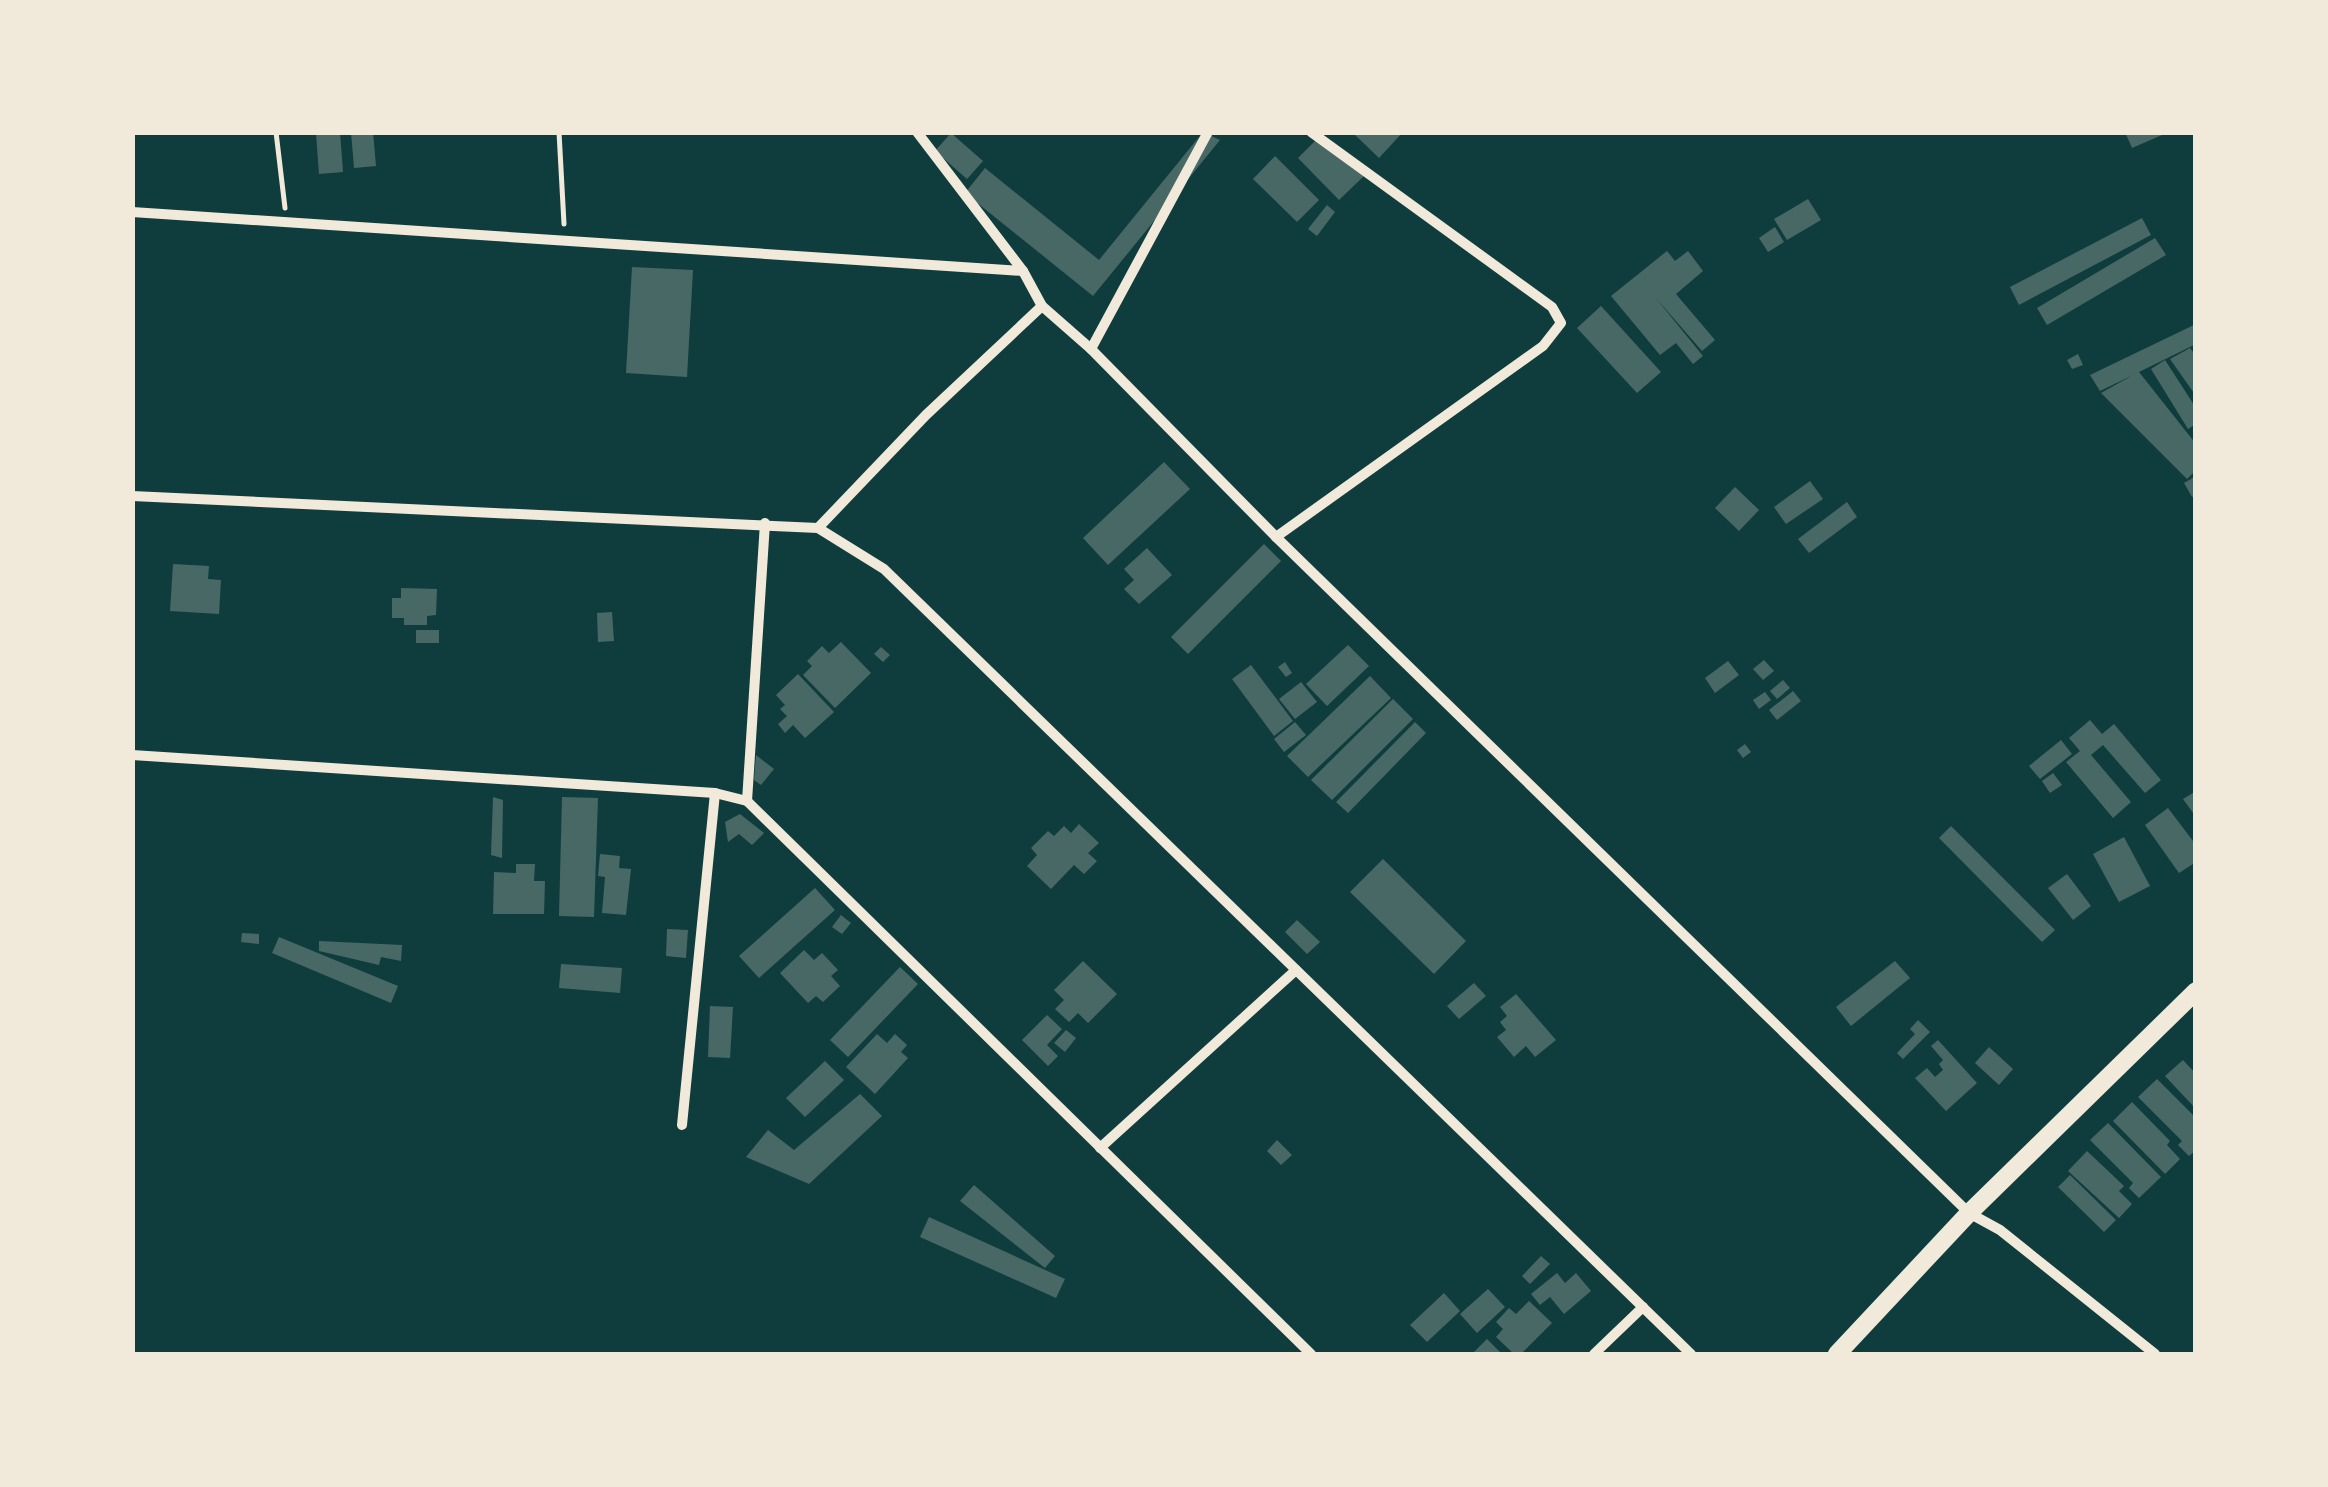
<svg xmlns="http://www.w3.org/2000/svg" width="2328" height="1487" font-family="Inter,sans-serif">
	<rect width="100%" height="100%" fill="#0f3d3e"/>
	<g fill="#486865">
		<path d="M340 132 343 172 319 174 316 133Z"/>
		<path d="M351 132H373L376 166 354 168Z"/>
		<path d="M1203 132 1220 140 1093 296 965 193 985 168 1099 260Z"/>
		<path d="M1352 132H1403L1379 158Z"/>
		<path d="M2125 132H2169L2132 148Z"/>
		<path d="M951 133 983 161 967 179 935 151Z"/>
		<path d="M1322 134 1364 176 1339 200 1298 158Z"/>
		<path d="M1275 156 1319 200 1297 222 1253 179Z"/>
		<path d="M1808 199 1821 220 1787 240 1774 219Z"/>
		<path d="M1327 205 1335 212 1317 236 1308 229Z"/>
		<path d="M2142 218 2151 235 2019 305 2010 287Z"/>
		<path d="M1775 227 1784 242 1768 252 1759 238Z"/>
		<path d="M2155 238 2166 255 2047 325 2037 308Z"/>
		<path d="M1667 251 1675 261 1688 251 1703 271 1676 294 1715 340 1702 351 1655 297 1703 356 1693 364 1676 343 1660 355 1611 296Z"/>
		<path d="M632 267 693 270 687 377 626 373Z"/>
		<path d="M1601 306 1661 372 1637 393 1577 328Z"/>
		<path d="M2196 324V344L2139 372 2196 444V470L2187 479 2101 393 2133 375 2100 391 2090 375Z"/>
		<path d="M2190 348 2196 356V396L2170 359Z"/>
		<path d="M2078 354 2083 365 2072 369 2067 360Z"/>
		<path d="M2165 360 2196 408V424L2188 429 2151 369Z"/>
		<path d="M1164 462 1190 489 1108 565 1083 538Z"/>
		<path d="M2196 476V495L2192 497 2184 483Z"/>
		<path d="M1810 481 1823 499 1786 524 1774 507Z"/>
		<path d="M1735 487 1759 510 1739 531 1715 508Z"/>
		<path d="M1847 502 1857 517 1809 553 1798 539Z"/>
		<path d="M1264 544 1281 561 1188 654 1171 637Z"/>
		<path d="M1147 548 1172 575 1139 604 1124 589 1134 580 1124 569Z"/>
		<path d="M173 564 209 566 208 579 221 580 219 614 170 611Z"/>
		<path d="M401 588 437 589 436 615 427 616V625H404V618H392V598H401Z"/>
		<path d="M612 612 614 641 598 642 597 613Z"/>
		<rect x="416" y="630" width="23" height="13"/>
		<path d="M841 642 871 673 835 708 803 675 812 666 807 661 822 646 829 653Z"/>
		<path d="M1348 645 1369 666 1327 706 1306 684Z"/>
		<path d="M881 647 890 655 883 662 874 654Z"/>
		<path d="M1764 660 1774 671 1763 680 1753 669Z"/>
		<path d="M1728 661 1739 675 1715 693 1705 678Z"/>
		<path d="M1285 662 1292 673 1286 677 1278 667Z"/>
		<path d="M1251 665 1293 721 1274 736 1232 679Z"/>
		<path d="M798 674 834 712 805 738 793 725 785 733 778 724 787 716 780 709 785 705 776 695Z"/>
		<path d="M1370 676 1391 698 1308 777 1287 756Z"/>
		<path d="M1783 680 1790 688 1777 699 1770 691Z"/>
		<path d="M1301 682 1317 702 1295 719 1279 699Z"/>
		<path d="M1793 691 1801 701 1777 720 1769 710Z"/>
		<path d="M1765 692 1771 700 1759 709 1753 700Z"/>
		<path d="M1393 699 1413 719 1332 800 1311 780Z"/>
		<path d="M2090 720 2102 734 2114 724 2161 780 2145 793 2103 745 2091 755 2131 802 2113 818 2066 762 2080 751 2069 738Z"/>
		<path d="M1295 722 1306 735 1284 752 1274 739Z"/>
		<path d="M1415 722 1426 733 1348 813 1336 802Z"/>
		<path d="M2061 740 2072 754 2040 779 2029 766Z"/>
		<path d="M1745 744 1751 752 1743 758 1737 750Z"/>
		<path d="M756 755 774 769 761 785 754 780Z"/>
		<path d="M2053 773 2062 785 2050 793 2042 781Z"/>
		<path d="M2196 791V817L2183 799Z"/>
		<path d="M493 797 503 800 502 858 491 855Z"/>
		<path d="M562 797 598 798 594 917 559 916Z"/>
		<path d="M2168 808 2196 845V862L2179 873 2145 825Z"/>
		<path d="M740 814 764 833 752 845 739 834 728 842 725 822Z"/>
		<path d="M1079 824 1099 843 1088 853 1097 861 1084 874 1074 865 1051 889 1027 866 1037 855 1031 848 1048 831 1054 836 1064 826 1071 833Z"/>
		<path d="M1951 826 2055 930 2042 942 1939 838Z"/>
		<path d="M2124 837 2150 886 2119 902 2093 854Z"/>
		<path d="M600 854 620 856 619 868 631 869 626 915 602 913 605 877 598 876Z"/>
		<path d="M1383 859 1466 941 1434 974 1350 892Z"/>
		<path d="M516 864H535L534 881H545L544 914H493L494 872 516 873Z"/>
		<path d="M2067 874 2091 906 2073 920 2048 888Z"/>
		<path d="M815 888 835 910 759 978 739 956Z"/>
		<path d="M841 915 851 923 842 934 832 927Z"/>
		<path d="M1297 920 1320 942 1307 954 1285 932Z"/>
		<path d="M667 929 688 930 686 958 666 956Z"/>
		<path d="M242 933 259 934V944L241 942Z"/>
		<path d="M279 937 398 986 391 1003 272 953Z"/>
		<path d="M319 941 402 945 401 961 381 957 379 965 319 951Z"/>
		<path d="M804 950 814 960 822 953 838 970 831 976 840 986 823 1002 816 996 808 1003 780 973Z"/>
		<path d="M1083 961 1117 994 1088 1023 1078 1013 1069 1022 1055 1009 1064 1000 1054 990Z"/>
		<path d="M1895 961 1910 978 1851 1026 1836 1007Z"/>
		<path d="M561 964 622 968 620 993 559 988Z"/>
		<path d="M900 967 918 984 848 1057 830 1040Z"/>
		<path d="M1474 983 1486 996 1459 1019 1447 1006Z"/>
		<path d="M1516 994 1556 1040 1535 1057 1526 1046 1514 1057 1497 1037 1506 1030 1500 1022 1507 1016 1500 1007Z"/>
		<path d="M710 1006 733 1007 730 1058 708 1057Z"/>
		<path d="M1047 1015 1062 1029 1047 1045 1058 1056 1048 1066 1022 1040Z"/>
		<path d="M1918 1020 1930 1032 1903 1059 1897 1053 1915 1034 1910 1029Z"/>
		<path d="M1066 1030 1076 1038 1065 1052 1054 1043Z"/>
		<path d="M877 1034 887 1043 895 1034 907 1045 901 1052 908 1058 875 1094 846 1067Z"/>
		<path d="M1938 1040 1977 1083 1946 1111 1915 1078 1927 1068 1935 1077 1943 1070 1939 1064 1943 1060 1931 1046Z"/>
		<path d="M1989 1047 2013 1069 1999 1085 1975 1063Z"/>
		<path d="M2183 1060 2196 1074V1109L2165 1076Z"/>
		<path d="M825 1061 844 1080 805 1117 786 1098Z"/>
		<path d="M2157 1079 2196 1118V1150L2189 1156 2178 1145 2182 1141 2138 1097Z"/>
		<path d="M860 1094 882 1116 809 1184 746 1157 768 1130 794 1150Z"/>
		<path d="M2132 1102 2170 1141 2167 1145 2180 1159 2165 1174 2113 1121Z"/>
		<path d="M2108 1123 2161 1177 2139 1198 2129 1188 2133 1183 2090 1140Z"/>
		<path d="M1277 1140 1292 1155 1281 1165 1267 1151Z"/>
		<path d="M2087 1151 2124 1186 2119 1191 2132 1204 2119 1218 2068 1171Z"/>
		<path d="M2070 1175 2116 1220 2104 1232 2058 1187Z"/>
		<path d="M974 1185 1055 1256 1045 1268 960 1201Z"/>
		<path d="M929 1217 1065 1279 1056 1298 920 1237Z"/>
		<path d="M1541 1256 1550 1264 1530 1284 1522 1276Z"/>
		<path d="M1557 1273 1565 1283 1576 1273 1591 1291 1564 1314 1550 1297 1540 1305 1531 1294Z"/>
		<path d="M1488 1289 1505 1307 1477 1333 1460 1314Z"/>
		<path d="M1444 1293 1460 1311 1427 1342 1410 1325Z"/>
		<path d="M1529 1301 1552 1323 1521 1354H1514L1496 1337 1503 1329 1496 1322 1509 1308 1516 1314Z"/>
		<path d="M1487 1339 1502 1354H1472Z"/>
	</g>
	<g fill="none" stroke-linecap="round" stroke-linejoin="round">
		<g stroke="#f1e9da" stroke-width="5">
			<path d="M276 132 285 208"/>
			<path d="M559 132 564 224"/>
		</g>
		<g stroke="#f1e9da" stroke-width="10">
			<path d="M917 132 1023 271 1042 306 1091 349 1276 537 1969 1213 2000 1230 2155 1354"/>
			<path d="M132 212 1023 271"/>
			<path d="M1091 349 1208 132"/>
			<path d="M132 496 818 528 884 569 1691 1354"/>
			<path d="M818 528 926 415 1042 306"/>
			<path d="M1276 537 1543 346 1561 323 1552 307 1311 132"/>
			<path d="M132 755 715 793 747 801 1311 1354"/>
			<path d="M747 801 765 523"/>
			<path d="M682 1125 715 793"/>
			<path d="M1100 1148 1296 970"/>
			<path d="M1594 1354 1643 1307"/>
		</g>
		<path stroke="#f1e9da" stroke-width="18" d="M1837 1354 1969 1213 2196 991"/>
	</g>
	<rect width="2328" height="1487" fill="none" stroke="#f1e9da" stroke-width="270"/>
</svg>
